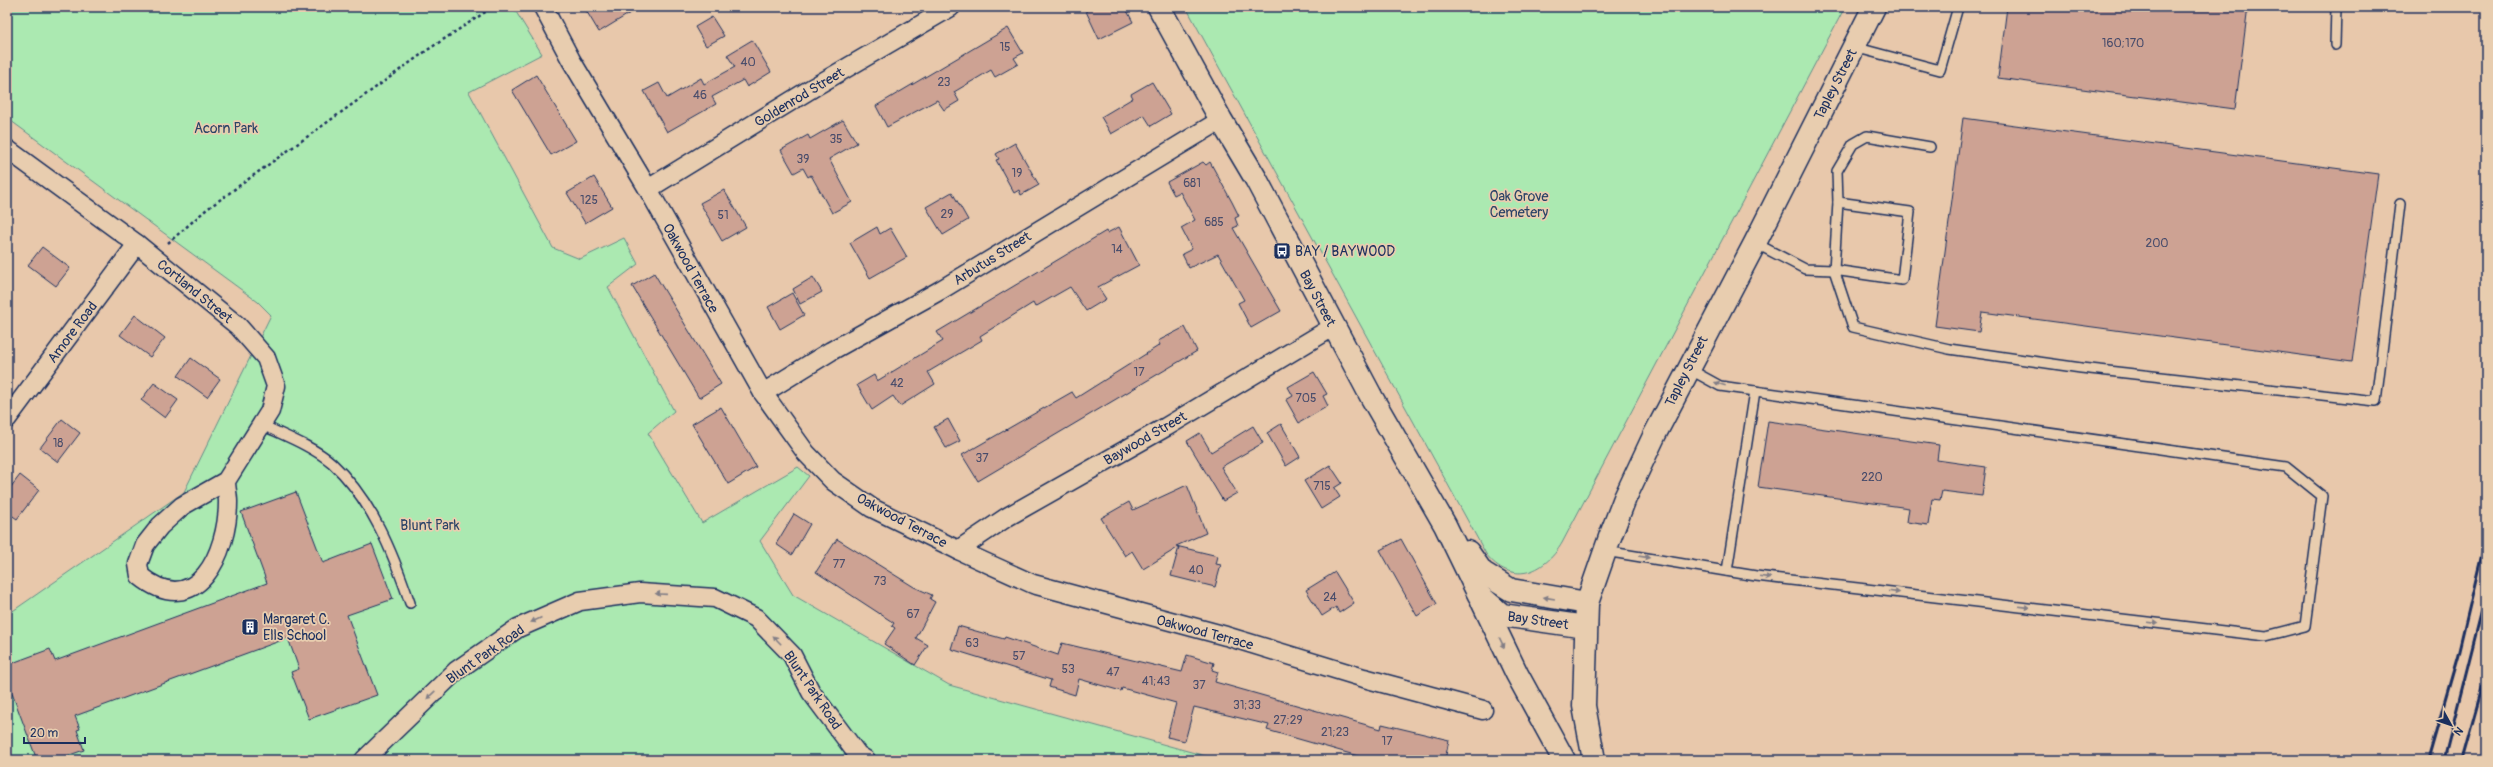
<svg xmlns="http://www.w3.org/2000/svg" width="2493" height="767" font-family="Pangolin,sans-serif">
	<rect width="100%" height="100%" fill="#e8c8ab"/>
	<filter id="ink" filterUnits="userSpaceOnUse"><feTurbulence type="fractalNoise" baseFrequency=".025" numOctaves="2"/><feDisplacementMap in="SourceGraphic" scale="8" xChannelSelector="R" yChannelSelector="G"/><feConvolveMatrix kernelMatrix="1 2 1 2 8 2 1 2 1" color-interpolation-filters="sRGB"/></filter>
	<g filter="url(#ink)">
		<g fill="#abe9b1" stroke="#638c88">
			<path d="M7 7H513L542 54 469 92 553 248 580 259 624 238 638 264 608 287 674 411 648 433 702 523 798 467 809 476 760 541 793 595 949 685 1220 760H7V615L184 492 271 315 258 302 7 118Z"/>
			<path d="M1186 7H1845L1562 543C1544 574 1511 586 1486 554Z"/>
		</g>
		<g fill="#cda293" stroke="#1b2f5e">
			<path d="M584 7H640L599 32Z"/>
			<path d="M1084 7H1125L1133 22 1099 39Z"/>
			<path d="M2007 7H2248L2235 109 1998 78Z"/>
			<path d="M712 17 724 36 706 46 695 27Z"/>
			<path d="M1008 28 1023 53 1014 58 1018 64 995 77 991 70 954 92 959 101 944 110 937 100 887 127 876 106Z"/>
			<path d="M752 40 771 72 747 87 743 80 712 97 716 104 667 132 644 91 659 83 667 98 701 78 704 84 735 67 727 55Z"/>
			<path d="M536 75 576 141 551 155 512 90Z"/>
			<path d="M1152 82 1171 114 1151 126 1144 115 1111 134 1101 117 1133 98 1131 94Z"/>
			<path d="M1963 118 2378 174 2352 362 1982 312 1979 332 1935 326Z"/>
			<path d="M843 120 857 143 829 159 852 202 832 213 811 175 808 177 803 168 794 173 781 150 808 135 810 139Z"/>
			<path d="M1015 143 1039 185 1021 195 1019 190 1014 193 996 160 999 159 996 154Z"/>
			<path d="M1203 162 1206 165 1210 162 1232 202 1239 216 1235 218 1238 226 1233 228 1281 311 1251 328 1238 303 1244 300 1218 254 1189 268 1182 254 1192 249 1181 228 1195 220 1180 192 1174 195 1167 182Z"/>
			<path d="M594 177 612 207 585 223 567 193Z"/>
			<path d="M724 190 746 227 722 241 700 203Z"/>
			<path d="M952 192 968 220 943 235 926 207Z"/>
			<path d="M877 227 880 234 890 228 907 257 870 278 850 243Z"/>
			<path d="M1119 227 1139 265 1098 287 1106 299 1086 311 1070 287 1035 307 1033 303 980 336 982 340 928 372 935 384 900 406 893 396 872 410 857 385 874 375 877 381 943 341 937 332 1106 231 1107 233Z"/>
			<path d="M42 247 70 268 56 286 28 265Z"/>
			<path d="M654 273 721 384 699 398 632 286Z"/>
			<path d="M813 277 822 292 800 304 793 289Z"/>
			<path d="M792 293 804 315 780 329 768 307Z"/>
			<path d="M135 315 165 338 150 357 120 335Z"/>
			<path d="M1185 327 1197 351 978 481 962 455 1072 392 1076 398 1160 345 1158 341Z"/>
			<path d="M191 358 220 379 207 397 178 376Z"/>
			<path d="M1314 372 1327 394 1323 396 1328 406 1299 423 1286 400 1293 396 1288 387Z"/>
			<path d="M154 383 178 400 165 418 141 400Z"/>
			<path d="M721 407 756 467 728 484 692 424Z"/>
			<path d="M62 419 80 433 58 462 40 448Z"/>
			<path d="M948 419 960 441 946 448 934 427Z"/>
			<path d="M1768 421 1939 445 1937 460 1986 467 1982 496 1942 491 1940 500 1932 499 1928 525 1907 522 1909 508 1758 487Z"/>
			<path d="M1281 424 1300 457 1286 466 1267 433Z"/>
			<path d="M1253 426 1263 443 1221 467 1237 493 1223 501 1187 441 1200 433 1211 452Z"/>
			<path d="M1330 465 1342 483 1334 488 1340 497 1321 509 1304 481Z"/>
			<path d="M20 475 39 490 17 519 7 512V492Z"/>
			<path d="M1187 485 1206 533 1176 546 1218 556 1216 564 1221 565 1215 587 1171 576 1179 547 1143 569 1132 551 1125 556 1101 518 1129 502 1133 510Z"/>
			<path d="M296 492 323 563 372 544 393 599 347 615 377 695 309 719 291 672 299 669 288 638 75 716 80 729 77 730 84 750 55 760H37L7 680V665L50 649 55 661 267 583 241 512Z"/>
			<path d="M794 514 810 524 792 555 776 544Z"/>
			<path d="M837 539 914 587 932 595 930 599 935 602 916 638 928 645 915 665 884 644 895 628 892 626 894 623 816 572Z"/>
			<path d="M1401 539 1437 604 1417 616 1380 550Z"/>
			<path d="M1335 572 1354 603 1339 613 1336 607 1322 616 1306 590Z"/>
			<path d="M958 626 1004 639 1005 637 1058 655 1062 643 1182 672 1187 655 1214 663 1212 670 1218 672 1215 682 1381 729 1382 724 1449 740 1445 760H1372L1267 730 1269 725 1194 707 1185 741 1167 737 1176 703 1122 688 1121 691 1079 679 1075 695 1049 687 1051 680 951 649Z"/>
		</g>
		<g fill="none" stroke-linecap="round" stroke-linejoin="round">
			<g stroke="#1b2f5e" stroke-width="12">
				<g id="service">
					<path d="M2335 45 2336 7"/>
					<path d="M1854 47 1940 70 1958 7"/>
					<path d="M1930 147 1867 136 1853 144 1837 171 1838 202 1834 270 1853 327 1949 349 2081 368 2376 401 2400 204"/>
					<path d="M1755 243 1805 269 1834 270 1902 280 1910 212 1838 202"/>
					<path d="M262 425C283 435 314 447 332 463 372 500 393 553 410 603"/>
					<path d="M1605 551 1756 576 2266 636 2305 626 2322 496 2286 467 1720 386 1689 369"/>
					<path d="M1727 571 1755 391"/>
				</g>
			</g>
			<g stroke="#1b2f5e" stroke-width="21">
				<g id="minor">
					<path d="M543 7 571 60 648 189 763 393 806 453 833 481 872 508 958 550 1033 584 1226 636 1364 678 1483 710"/>
					<path d="M7 149 137 244 238 326 266 358 276 386 270 411 226 481 182 506 160 526 145 545 138 564 140 576C197 622 228 552 228 502 228 495 226 488 226 481"/>
					<path d="M648 189 814 87 951 7"/>
					<path d="M763 393 831 351 939 291 1221 120"/>
					<path d="M7 419 137 244"/>
					<path d="M958 550 1007 517 1166 427 1333 327"/>
					<path d="M364 760 456 671 518 628 580 601 640 593 715 598 756 618 792 655 811 692 858 755 866 760"/>
				</g>
			</g>
			<g stroke="#1b2f5e" stroke-width="25">
				<g id="secondary">
					<path d="M1159 7 1221 120 1256 179 1372 398 1445 525 1479 595 1502 615 1586 627"/>
					<path d="M1468 552 1482 572 1511 590 1587 603"/>
					<path d="M1482 601 1517 674 1564 760"/>
					<path d="M1594 760 1584 706 1587 603 1610 537 1625 498 1655 434 1755 243 1874 7"/>
				</g>
			</g>
			<path stroke="#1b2f5e" stroke-width="2.5" stroke-dasharray="3 3" stroke-linecap="butt" d="M168 243 207 209 429 49 493 7"/>
			<use href="#service" stroke="#e8cdaf" stroke-width="9"/>
			<use href="#minor" stroke="#e8cdaf" stroke-width="18"/>
			<use href="#secondary" stroke="#e8cdaf" stroke-width="22"/>
			<g stroke="#1b2f5e" stroke-width="3">
				<path d="M2428 760 2458 655 2486 537"/>
				<path d="M2444 760 2486 594"/>
				<path d="M2462 760 2486 674"/>
			</g>
		</g>
		<defs><path id="oneway-solid" d="M-6-.8H1V-3.2L6.5 0L1 3.2V.8H-6Z"/></defs>
		<g fill="#827e86">
			<use href="#oneway-solid" transform="translate(1720 384) rotate(-162)"/>
			<use href="#oneway-solid" transform="translate(1644 557) rotate(9)"/>
			<use href="#oneway-solid" transform="translate(1765 577) rotate(7)"/>
			<use href="#oneway-solid" transform="translate(1894 592) rotate(7)"/>
			<use href="#oneway-solid" transform="translate(661 594) rotate(-176)"/>
			<use href="#oneway-solid" transform="translate(1549 598) rotate(-171)"/>
			<use href="#oneway-solid" transform="translate(2024 607) rotate(7)"/>
			<use href="#oneway-solid" transform="translate(536 620) rotate(156)"/>
			<use href="#oneway-solid" transform="translate(2153 623) rotate(7)"/>
			<use href="#oneway-solid" transform="translate(777 640) rotate(-134)"/>
			<use href="#oneway-solid" transform="translate(1502 643) rotate(64)"/>
			<use href="#oneway-solid" transform="translate(431 695) rotate(136)"/>
		</g>
	</g>
	<defs>
		<g id="bus-square" transform="scale(0.9)"><rect x="-9" y="-9" width="18" height="18" rx="4" fill="#1b2f5e" stroke="#e8cdaf"/><path d="M-5-6H5V4H4V6H2V4H-2V6H-4V4H-5ZM-3.5-4V0h7V-4ZM-3.5 1.2v1.5H-2V1.2ZM2 1.2v1.5H3.5V1.2Z" fill="#fff"/></g>
		<g id="building-square" transform="scale(0.9)"><rect x="-9" y="-9" width="18" height="18" rx="4" fill="#1b2f5e" stroke="#e8cdaf"/><path d="M-4-6H4V6H1V3H-1V6H-4ZM-2.5-4.3h1.7v1.8h-1.7ZM.8-4.3h1.7v1.8H.8ZM-2.5-1h1.7V.8h-1.7ZM.8-1h1.7V.8H.8Z" fill="#fff"/></g>
	</defs>
	<g fill-rule="evenodd">
		<use href="#bus-square" x="1282" y="251"/>
		<use href="#building-square" x="250" y="627"/>
	</g>
	<g text-anchor="middle" stroke-width="3.5" stroke-linejoin="round" paint-order="stroke">
		<g font-size="12" fill="#484c6b">
			<text x="2123" y="47">160;170</text>
			<text x="1005" y="51">15</text>
			<text x="748" y="66">40</text>
			<text x="944" y="86">23</text>
			<text x="700" y="99">46</text>
			<text x="836" y="143">35</text>
			<text x="803" y="163">39</text>
			<text x="1017" y="177">19</text>
			<text x="1192" y="187">681</text>
			<text x="589" y="204">125</text>
			<text x="947" y="218">29</text>
			<text x="723" y="219">51</text>
			<text x="1214" y="226">685</text>
			<text x="2157" y="247">200</text>
			<text x="1117" y="253">14</text>
			<text x="1139" y="376">17</text>
			<text x="897" y="387">42</text>
			<text x="1306" y="402">705</text>
			<text x="58" y="447">18</text>
			<text x="982" y="462">37</text>
			<text x="1872" y="481">220</text>
			<text x="1322" y="490">715</text>
			<text x="839" y="568">77</text>
			<text x="1196" y="574">40</text>
			<text x="880" y="585">73</text>
			<text x="1330" y="601">24</text>
			<text x="913" y="618">67</text>
			<text x="972" y="647">63</text>
			<text x="1019" y="660">57</text>
			<text x="1068" y="673">53</text>
			<text x="1113" y="676">47</text>
			<text x="1156" y="685">41;43</text>
			<text x="1199" y="689">37</text>
			<text x="1247" y="709">31;33</text>
			<text x="1288" y="724">27;29</text>
			<text x="1335" y="736">21;23</text>
			<text x="1387" y="745">17</text>
		</g>
		<g font-size="14" fill="#1b2f5e" stroke="#e8cdaf">
			<text transform="translate(1835 84) rotate(-63)" y="5">Tapley Street</text>
			<text transform="translate(799 97) rotate(-31)" y="5">Goldenrod Street</text>
			<text transform="translate(992 258) rotate(-32)" y="5">Arbutus Street</text>
			<text transform="translate(691 268) rotate(61)" y="5">Oakwood Terrace</text>
			<text transform="translate(195 291) rotate(39)" y="5">Cortland Street</text>
			<text transform="translate(1318 298) rotate(62)" y="5">Bay Street</text>
			<text transform="translate(72 332) rotate(-53)" y="5">Amore Road</text>
			<text transform="translate(1686 371) rotate(-63)" y="5">Tapley Street</text>
			<text transform="translate(1145 438) rotate(-30)" y="5">Baywood Street</text>
			<text transform="translate(902 520) rotate(28)" y="5">Oakwood Terrace</text>
			<text transform="translate(1538 620) rotate(8)" y="5">Bay Street</text>
			<text transform="translate(1205 632) rotate(15)" y="5">Oakwood Terrace</text>
			<text transform="translate(485 654) rotate(-35)" y="5">Blunt Park Road</text>
			<text transform="translate(813 690) rotate(56)" y="5">Blunt Park Road</text>
		</g>
		<g font-size="14" fill="#294266" stroke="#e8cdaf">
			<text x="226" y="133">Acorn Park</text>
			<text x="1519" y="201">Oak Grove<tspan x="1519" dy="16">Cemetery</tspan></text>
			<text x="430" y="530">Blunt Park</text>
		</g>
		<g font-size="14" fill="#1b2f5e" stroke="#e8cdaf" text-anchor="start">
			<text x="1295" y="256">BAY / BAYWOOD</text>
			<text x="263" y="624">Margaret C.<tspan x="263" dy="16">Ells School</tspan></text>
		</g>
	</g>
	<rect width="2493" height="767" fill="none" stroke="#e8cdaf" stroke-width="24"/>
	<rect x="12" y="12" width="2469" height="743" fill="none" stroke="#1b2f5e" stroke-width="1.5" filter="url(#ink)"/>
	<g transform="translate(2451 725) rotate(130)" stroke="#e8cdaf" stroke-width="3" paint-order="stroke">
	<path d="M0-3L7 15L0 10L-7 15Z" fill="#1b2f5e"/>
	<text y="-6" font-size="11" font-weight="bold" text-anchor="middle" fill="#1b2f5e">N</text>
	</g>
	<path d="M24 737v6h61v-6" fill="none" stroke="#1b2f5e" stroke-width="2"/>
	<text x="30" y="737" font-size="12" fill="#1b2f5e" stroke="#e8cdaf" stroke-width="3" paint-order="stroke">20 m</text>
</svg>
